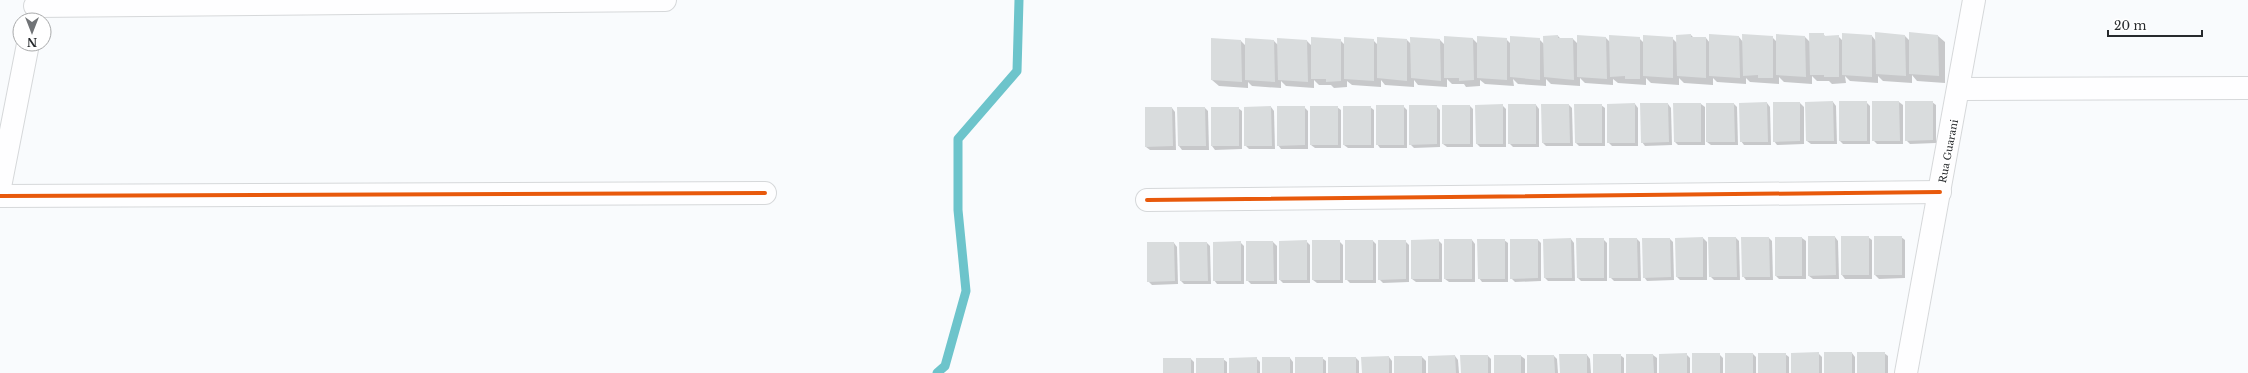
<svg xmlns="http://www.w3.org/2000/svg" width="2248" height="373" font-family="'Libre Baskerville',serif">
	<rect width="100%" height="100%" fill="#f9fbfd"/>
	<g fill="#0003">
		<path d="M1823 34 1826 37 1838 36 1843 41 1872 36 1876 41 1905 36 1910 41 1938 36 1945 42V83L1917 81 1912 75V83L1883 81 1878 76V83L1850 81 1845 76 1846 83 1832 84 1829 81H1817L1812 76V84L1784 82 1779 77V84L1750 82 1746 78V84L1717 82 1713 78V85L1684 83 1679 78V85L1651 83 1646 78V85L1618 83 1613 79V85L1585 83 1580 78V86L1551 84 1546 79V86L1518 84 1513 79 1514 86 1485 84 1480 80V86L1466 87 1464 84H1452L1447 79V87L1418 85 1414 80V87L1385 85 1381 80V87L1352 85 1347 81V87L1334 88 1331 85H1319L1314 80V88L1286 86 1281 81V88L1252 86 1248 82V88L1219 86 1212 80 1241 41 1246 46 1274 41 1279 46 1307 41 1312 46 1340 40 1345 45 1373 40 1378 45 1407 40 1411 44 1440 40 1445 45V37L1473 39 1478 44 1506 39 1511 44 1539 39 1544 44 1558 36 1561 39H1573L1578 44 1606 38 1611 43 1639 38 1644 43 1672 38 1677 43 1691 35 1694 38H1706L1710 43 1739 37 1743 42 1772 37 1777 42V35L1805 37 1810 42Z"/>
		<path d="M1833 102 1836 106 1837 144H1811L1807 141Z"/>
		<path d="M1866 102 1870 106V144H1843L1840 141Z"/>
		<path d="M1873 102H1899L1903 105V144H1877L1873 140Z"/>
		<path d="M1932 102 1936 105V143L1910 144 1906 140Z"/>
		<path d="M1767 103 1770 107 1771 145H1744L1741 141Z"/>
		<path d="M1774 103H1800L1804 107V144L1777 145 1774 141Z"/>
		<path d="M1635 104 1638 108V146H1612L1608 142Z"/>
		<path d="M1668 104 1671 108 1672 145 1645 146 1642 142Z"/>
		<path d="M1701 104 1705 107V145H1678L1675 142Z"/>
		<path d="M1734 104 1737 107 1738 145H1711L1707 142Z"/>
		<path d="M1502 105 1506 109V147H1480L1476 143Z"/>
		<path d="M1536 105 1539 109V147H1513L1509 143Z"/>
		<path d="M1569 105 1572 108 1573 146H1546L1543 143Z"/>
		<path d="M1601 105 1605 108V146H1579L1576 143Z"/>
		<path d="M1403 106 1407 110V148H1380L1377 144Z"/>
		<path d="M1436 106 1440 110V147L1414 148 1410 144Z"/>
		<path d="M1470 106 1473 109V147H1447L1443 144Z"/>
		<path d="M1271 107 1274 111 1275 149H1249L1245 145Z"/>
		<path d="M1304 107 1308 111V149H1281L1278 145Z"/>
		<path d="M1337 107 1341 110V148H1315L1311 145Z"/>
		<path d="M1370 107 1374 110V148H1348L1344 145Z"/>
		<path d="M1172 108 1175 112 1176 150H1150L1146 147Z"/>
		<path d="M1205 108 1208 111 1209 150H1182L1179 146Z"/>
		<path d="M1238 108 1242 111V149L1215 150 1212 146Z"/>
		<path d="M1835 237 1838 241 1839 279H1813L1809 276Z"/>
		<path d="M1842 237H1868L1872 240V279H1845L1842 275Z"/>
		<path d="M1875 237H1901L1905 240V278L1879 279 1875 275Z"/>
		<path d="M1703 238 1707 242V280H1680L1677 277 1676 239Z"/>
		<path d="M1736 238 1739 241 1740 280H1714L1710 276Z"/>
		<path d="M1769 238 1772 241 1773 280H1746L1743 276Z"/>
		<path d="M1776 238H1802L1806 241V279H1779L1776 276Z"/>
		<path d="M1571 239 1574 243 1575 281H1548L1545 278Z"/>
		<path d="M1603 239 1607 243V281H1581L1578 278Z"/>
		<path d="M1637 239 1640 242 1641 281H1614L1610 277Z"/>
		<path d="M1670 239 1673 242 1674 280 1647 281 1644 277Z"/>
		<path d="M1438 240 1442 244V282H1416L1412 279Z"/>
		<path d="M1472 240 1475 244V282H1449L1445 279Z"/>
		<path d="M1504 240 1508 243V282H1482L1479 278Z"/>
		<path d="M1538 240 1541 243V281L1515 282 1511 278Z"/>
		<path d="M1306 241 1310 245V283H1283L1280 280Z"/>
		<path d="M1339 241 1343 245V283H1317L1313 280Z"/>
		<path d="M1373 241 1376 244V283H1350L1346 279Z"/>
		<path d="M1405 241 1409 245V282L1383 283 1379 279Z"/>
		<path d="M1240 242 1244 246V284H1217L1214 280Z"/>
		<path d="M1273 242 1277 246V284H1251L1247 280Z"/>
		<path d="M1174 243 1177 247 1178 284 1152 285 1148 281Z"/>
		<path d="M1207 243 1210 246 1211 284H1184L1181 281Z"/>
		<path d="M1818 353 1822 357V373H1792Z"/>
		<path d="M1852 353 1855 357V373H1825Z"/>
		<path d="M1884 353 1888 356V373H1858Z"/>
		<path d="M1686 354 1690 358V373H1660Z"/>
		<path d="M1719 354 1723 358V373H1693Z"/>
		<path d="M1753 354 1756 357V373H1726Z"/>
		<path d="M1785 354 1789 357V373H1759Z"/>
		<path d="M1587 355 1590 359 1591 373H1561Z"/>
		<path d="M1620 355 1624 358V373H1594Z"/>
		<path d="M1653 355 1657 358V373H1627Z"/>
		<path d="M1455 356 1458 360 1459 373H1428Z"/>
		<path d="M1488 356 1491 359V373H1462Z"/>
		<path d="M1495 356H1521L1525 359V373H1495Z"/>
		<path d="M1554 356 1557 359 1558 373H1528Z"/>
		<path d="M1389 357 1392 361V373H1363Z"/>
		<path d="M1395 357H1422L1426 361V373H1395Z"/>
		<path d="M1256 358 1260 362V373H1230Z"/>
		<path d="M1290 358 1293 362V373H1263Z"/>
		<path d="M1322 358 1326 361V373H1296Z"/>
		<path d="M1356 358 1359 361V373H1329Z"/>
		<path d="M1191 359 1194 362V373H1164Z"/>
		<path d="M1223 359 1227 362V373H1197Z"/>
	</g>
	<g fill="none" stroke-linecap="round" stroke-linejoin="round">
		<path stroke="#6dc4cb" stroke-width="9" d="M937 373 945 366 966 291 958 210V139L1017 71 1019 0"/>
	</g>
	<g fill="#d9dcdd">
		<path d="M1875 32 1905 35 1906 76 1876 74Z"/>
		<path d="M1909 32 1938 35 1939 76 1909 74Z"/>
		<path d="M1809 33H1824V36L1839 35V77H1824V75H1810Z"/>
		<path d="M1842 33 1872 35V77L1842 75Z"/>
		<path d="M1691 34V37H1706V78L1677 76 1676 35Z"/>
		<path d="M1709 34 1739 36 1740 78 1709 76Z"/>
		<path d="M1742 34 1773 36V78H1758V75L1743 76Z"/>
		<path d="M1776 34 1805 36 1806 77 1776 75Z"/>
		<path d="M1558 35V38H1573L1574 80 1544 77 1543 36Z"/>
		<path d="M1577 35 1606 37 1607 79 1577 77Z"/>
		<path d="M1609 35 1640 37V79H1625V76L1610 77Z"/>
		<path d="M1643 35 1673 37V78L1643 76Z"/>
		<path d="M1444 36 1473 38 1474 80 1459 81V78H1444Z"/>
		<path d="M1477 36 1507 38V80L1477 78Z"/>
		<path d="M1510 36 1540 38V80L1510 77Z"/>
		<path d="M1311 37 1341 39V81L1326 82V79H1311Z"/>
		<path d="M1344 37 1374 39V81L1344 79Z"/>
		<path d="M1377 37 1407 39V81L1377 78Z"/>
		<path d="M1410 37 1440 39 1441 81 1411 78Z"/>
		<path d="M1211 38 1241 40 1242 82 1211 80Z"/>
		<path d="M1245 38 1274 40 1275 82 1245 80Z"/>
		<path d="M1277 38 1307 40 1308 82 1278 80Z"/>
		<path d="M1833 101 1834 141H1806L1805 102Z"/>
		<rect x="1839" y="101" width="28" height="40"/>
		<path d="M1872 101H1899L1900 141H1872Z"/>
		<path d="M1905 101H1933V140L1905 141Z"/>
		<path d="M1767 102 1768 142H1740L1739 103Z"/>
		<path d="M1773 102H1800V141L1773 142Z"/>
		<path d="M1635 103V143H1607V104Z"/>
		<path d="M1640 103H1668L1669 142 1641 143Z"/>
		<path d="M1673 103H1701V142H1674Z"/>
		<path d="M1706 103H1734L1735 142H1706Z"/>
		<path d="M1503 104V144H1476L1475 105Z"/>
		<rect x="1508" y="104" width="28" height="40"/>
		<path d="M1541 104H1569L1570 143H1542Z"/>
		<path d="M1574 104H1602V143H1575Z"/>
		<rect x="1376" y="105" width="28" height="40"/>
		<path d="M1409 105H1437V144L1409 145Z"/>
		<rect x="1442" y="105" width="28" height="39"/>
		<path d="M1271 106 1272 146H1244V107Z"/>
		<path d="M1277 106H1305V145L1277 146Z"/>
		<rect x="1310" y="106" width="28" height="39"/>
		<rect x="1343" y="106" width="28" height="39"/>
		<path d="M1145 107H1172L1173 146 1145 147Z"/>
		<path d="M1177 107H1205L1206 146H1178Z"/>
		<rect x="1211" y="107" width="28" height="39"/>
		<path d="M1808 236H1835L1836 275 1808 276Z"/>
		<rect x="1841" y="236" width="28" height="39"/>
		<rect x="1874" y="236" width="28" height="39"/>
		<path d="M1703 237V277H1676L1675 238Z"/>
		<path d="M1708 237H1736L1737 277H1709Z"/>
		<path d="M1741 237H1769L1770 277H1742Z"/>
		<rect x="1775" y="237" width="27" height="39"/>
		<path d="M1571 238 1572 278H1544L1543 239Z"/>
		<path d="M1576 238H1604V278H1577Z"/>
		<path d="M1609 238H1637L1638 278H1609Z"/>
		<path d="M1642 238H1670L1671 277 1643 278Z"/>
		<path d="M1439 239V279H1411V240Z"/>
		<rect x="1444" y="239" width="28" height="40"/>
		<path d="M1477 239H1505V279H1478Z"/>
		<path d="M1510 239H1538V278L1510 279Z"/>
		<path d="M1307 240V280H1279V241Z"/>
		<rect x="1312" y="240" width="28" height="40"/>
		<rect x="1345" y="240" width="28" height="40"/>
		<path d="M1378 240H1406V279L1378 280Z"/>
		<path d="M1241 241V281H1213V242Z"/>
		<path d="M1246 241H1273L1274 281H1246Z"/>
		<path d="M1147 242H1174L1175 281 1147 282Z"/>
		<path d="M1179 242H1207L1208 281H1180Z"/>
		<path d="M1819 352V373H1791V353Z"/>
		<rect x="1824" y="352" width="28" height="21"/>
		<rect x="1857" y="352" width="28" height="21"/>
		<path d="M1687 353V373H1659V354Z"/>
		<rect x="1692" y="353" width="28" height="20"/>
		<rect x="1725" y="353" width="28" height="20"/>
		<rect x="1758" y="353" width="28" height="20"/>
		<path d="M1559 354H1587V373H1560Z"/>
		<rect x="1593" y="354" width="28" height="19"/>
		<path d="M1626 354H1653L1654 373H1626Z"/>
		<path d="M1455 355 1456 373H1428V356Z"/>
		<path d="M1460 355H1488V373H1461Z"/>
		<rect x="1494" y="355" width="27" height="18"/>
		<path d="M1527 355H1554L1555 373H1527Z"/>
		<path d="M1389 356V373H1362L1361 357Z"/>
		<rect x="1394" y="356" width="28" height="17"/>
		<path d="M1257 357V373H1229V358Z"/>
		<rect x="1262" y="357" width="28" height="16"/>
		<rect x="1295" y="357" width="28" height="16"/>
		<rect x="1328" y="357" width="28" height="16"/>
		<rect x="1163" y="358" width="28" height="15"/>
		<rect x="1196" y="358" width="28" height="15"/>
	</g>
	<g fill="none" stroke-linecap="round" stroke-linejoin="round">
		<g stroke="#d6d8da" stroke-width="24">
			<g id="minor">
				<path d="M35 6 665 0"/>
				<path d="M1960 89 2248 88"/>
				<path d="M0 187 28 44"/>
				<path d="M0 196 765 193"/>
				<path d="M1147 200 1940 192"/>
				<path d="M1906 373 1974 0"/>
			</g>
		</g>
		<use href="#minor" stroke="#fefeff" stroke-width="22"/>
		<g stroke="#fff" stroke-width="6">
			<g id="cycleway">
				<path d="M0 196 765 193"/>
				<path d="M1147 200 1940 192"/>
			</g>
		</g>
		<use href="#cycleway" stroke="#e8590c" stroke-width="4"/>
	</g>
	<g text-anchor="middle" stroke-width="3" stroke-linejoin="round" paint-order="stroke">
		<g font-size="10" fill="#272a2d" stroke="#fff">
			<text transform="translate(1948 151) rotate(-79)" y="4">Rua Guarani</text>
		</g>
	</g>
	<g transform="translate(32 32) rotate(180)"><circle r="19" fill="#ffffff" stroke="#a9aaab"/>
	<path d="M0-3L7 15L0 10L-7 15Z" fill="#707376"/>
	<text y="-6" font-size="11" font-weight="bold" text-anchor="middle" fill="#272a2d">N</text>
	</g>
	<path d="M2108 30v6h94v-6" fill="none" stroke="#272a2d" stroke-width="2"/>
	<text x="2114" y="30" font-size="12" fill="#272a2d" stroke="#ffffff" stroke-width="3" paint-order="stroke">20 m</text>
</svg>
